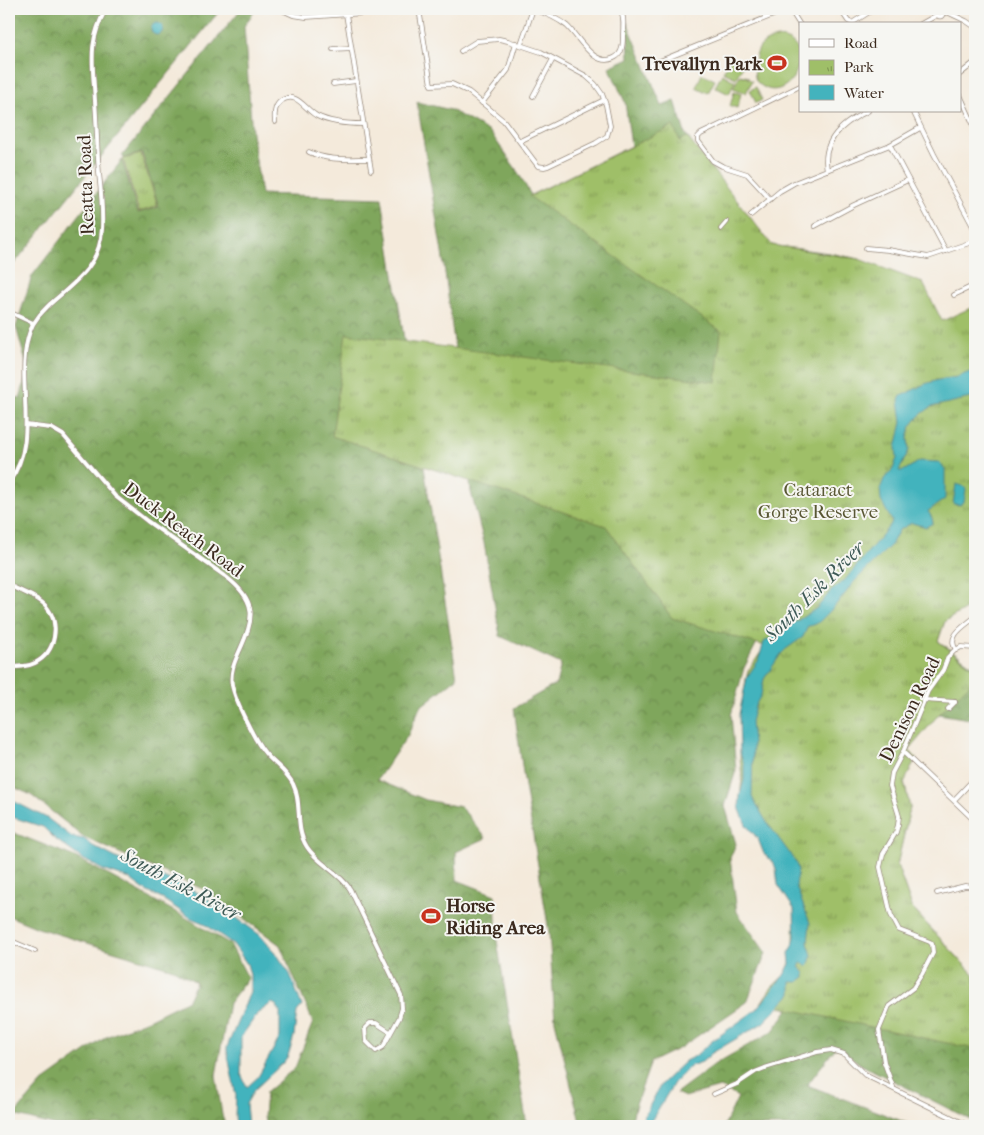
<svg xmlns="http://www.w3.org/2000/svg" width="984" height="1135" font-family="'IM FELL French Canon',serif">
	<defs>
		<pattern id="forest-crowns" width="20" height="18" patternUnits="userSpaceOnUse" patternTransform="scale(1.25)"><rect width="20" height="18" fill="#7fa65c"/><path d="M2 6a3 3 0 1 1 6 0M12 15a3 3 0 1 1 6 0" fill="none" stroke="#69874b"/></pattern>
		<pattern id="park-tufts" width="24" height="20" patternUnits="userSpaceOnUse" patternTransform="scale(1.25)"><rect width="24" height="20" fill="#9fbf68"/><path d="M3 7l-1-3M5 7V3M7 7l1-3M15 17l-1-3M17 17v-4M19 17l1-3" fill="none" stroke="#839b55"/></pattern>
	</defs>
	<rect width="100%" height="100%" fill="#f6f6f2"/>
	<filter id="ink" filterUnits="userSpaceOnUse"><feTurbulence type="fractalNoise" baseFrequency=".02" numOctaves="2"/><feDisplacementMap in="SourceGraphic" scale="10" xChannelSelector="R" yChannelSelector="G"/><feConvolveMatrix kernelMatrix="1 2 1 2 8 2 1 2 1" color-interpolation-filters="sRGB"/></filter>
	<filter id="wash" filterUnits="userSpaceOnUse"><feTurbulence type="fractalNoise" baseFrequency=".0096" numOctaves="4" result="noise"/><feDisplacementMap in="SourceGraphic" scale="20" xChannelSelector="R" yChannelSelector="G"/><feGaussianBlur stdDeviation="1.12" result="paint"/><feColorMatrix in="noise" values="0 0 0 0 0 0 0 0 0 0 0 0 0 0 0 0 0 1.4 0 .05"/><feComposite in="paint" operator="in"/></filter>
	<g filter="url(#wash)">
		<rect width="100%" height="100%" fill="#f4eadb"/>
		<g fill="#9fbf68" stroke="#6d7443">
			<path d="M777 38C824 40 787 115 756 81 754 75 754 70 755 64 757 48 760 42 777 38Z"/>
			<path d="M730 59 743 65 736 78 723 72Z"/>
			<path d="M702 74 715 80 708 93 696 87Z"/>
			<path d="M722 74 735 81 729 94 715 87Z"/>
			<path d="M740 75 749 77 744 76 752 81 746 93 733 88Z"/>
			<path d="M756 87 762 100 756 103 750 90Z"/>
			<path d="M734 92 741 94 737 108 730 106Z"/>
		</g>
		<g fill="url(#forest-crowns)" stroke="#5d683d">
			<path d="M9 9H221L9 270Z"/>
			<path d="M241 9H256L244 26 252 133 261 194 382 198 457 678 420 707 408 735 377 780 426 800 461 807 486 838 456 852 457 880 495 895 497 941 527 1126H266L264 1117 266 1092 295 1068 313 1022 280 945 205 890 85 838 31 795 9 785V396L20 398 28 370 16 327 32 276 122 160 138 213 159 207 142 153 124 158 122 156Z"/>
			<path d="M627 22 662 106 675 101 685 133 737 211 771 245 829 253 860 259 763 631 744 668 731 715 736 770 725 806 736 844 730 858 737 912 766 953 747 1002 680 1048 651 1062 637 1101 630 1126H581L555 1021 549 932 524 780 514 708 556 684 561 664 500 636 484 543 471 492 457 365 444 265 417 102 451 110 490 132 516 169 531 195 631 146 625 102 609 67 629 58Z"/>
			<path d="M975 603 945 621 938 641 975 667V720L939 714 903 746 904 781 910 808 897 865 912 908 975 976V1122L860 1064 837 1046 807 1085 915 1126H724L738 1097 720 1087 685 1097 676 1093 715 1064 773 1031 819 965 773 667Z"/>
			<path d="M9 831 75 857 183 916 230 944 248 978 229 1003 216 1075 222 1115 226 1126H56L14 1115 43 1082 106 1037 150 1019 188 1000 196 982 173 969 38 928 9 916Z"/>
		</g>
		<g fill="url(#park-tufts)" stroke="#6d7443">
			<path d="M673 126 680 141 687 137 772 245 859 259 923 283 942 321 975 306V604L945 621 938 641 975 669V679L939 714 909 750 916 758 904 783 910 808 897 865 912 908 975 976V1049L761 1003 771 988 785 974 791 961 794 945 795 886 740 796 742 778 740 758 742 705 746 679 748 671 765 646 672 618 606 526 332 436 346 334 716 382 721 331 529 196Z"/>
			<path d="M141 154 158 206 139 212 123 159Z"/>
		</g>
		<g fill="#43b3bd" stroke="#3f6e6e" fill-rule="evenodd">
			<circle cx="157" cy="29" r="6"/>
			<path d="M975 370V397L931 407 919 416 911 426 908 438 909 450 899 471H903L920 461 939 462 945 469V499L928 511 932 518 933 523 926 527 912 523 899 530 891 545 851 585C849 591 822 621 816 624 813 625 811 626 808 626L803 637 786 649 781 654 764 679 761 695 755 706 751 722 753 743 752 797 766 821 796 862 798 870 796 886 810 923 808 943 812 955 808 966 801 963 799 967 805 973V977L798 982H791V994L763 1023 712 1053 702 1062 690 1066 674 1083 648 1126H639L661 1084 685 1061 695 1056 712 1041 757 1009 784 975 790 964 789 953 793 946 795 937 794 909 778 885 776 869 773 862 764 854 758 839 746 825 739 807 740 795 744 780V764L740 753 739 714 747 677 758 661 764 642 817 608 830 592 845 580 891 524 892 521 881 501 880 489 884 479 893 469 897 458 896 448 902 422 899 400 901 396 925 384 938 380 957 377Z"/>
			<path d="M956 484 963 486 966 489 964 502 960 505 953 504Z"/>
			<path d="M9 799 47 818 72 837 84 839 93 846 124 862 143 868 193 890 230 913 260 935 278 956 290 974 302 1006 297 1012 294 1036 288 1056 283 1063 254 1090 246 1104 248 1126H236L235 1115 236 1096 227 1051V1047L250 992V975L247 964 233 944 203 923 191 918 164 900 146 891 130 879 103 870 81 858 55 839 43 827 12 817 9 814ZM272 1003 276 1005 280 1012V1037L258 1077 247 1087 241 1074V1037L258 1013Z"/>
		</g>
	</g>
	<g filter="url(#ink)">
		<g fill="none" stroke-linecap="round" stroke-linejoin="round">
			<g stroke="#988a7c" stroke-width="5.5">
				<g id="minor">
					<path d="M280 9 293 15 306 17 423 9"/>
					<path d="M419 9 431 85 452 84 469 92 504 121 538 166 544 167 548 166 596 143 607 136 610 126 606 105 602 94 595 84 586 76 541 52 508 41 499 39 477 41 461 51"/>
					<path d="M533 9C545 13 557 18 567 26 579 37 594 68 614 58 623 54 623 44 623 35 623 26 625 16 620 9"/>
					<path d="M790 9 800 25"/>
					<path d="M840 9 848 21 852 23 874 9"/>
					<circle cx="940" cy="14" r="2.5"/>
					<path d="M947 12 966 21 975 27"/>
					<path d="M945 13 958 9"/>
					<path d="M346 14 371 170"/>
					<path d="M921 24 937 15"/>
					<path d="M521 44 533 9"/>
					<path d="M333 49 351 48"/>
					<path d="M650 65 788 9"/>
					<path d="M960 74 975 62"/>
					<path d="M333 84 356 81"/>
					<path d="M960 95 975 128"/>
					<path d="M533 96 553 59"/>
					<path d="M482 103 508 70 516 43"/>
					<path d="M913 111 934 154 975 230"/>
					<path d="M275 122C274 114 274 106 281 101 297 90 305 110 317 116 329 122 349 124 363 124"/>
					<path d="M520 141 604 100"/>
					<path d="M890 145 946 251"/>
					<path d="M309 152C327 161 349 159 368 159"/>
					<path d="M827 170C821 140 844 122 868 111"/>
					<path d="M770 199 747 174 722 166 713 161 698 141V137L701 134 800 86"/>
					<path d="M751 215 780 191 794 183 890 145 920 128"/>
					<path d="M815 226 854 205 908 180"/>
					<path d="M721 229 727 222"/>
					<path d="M866 248 888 250 928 257 975 241"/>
					<path d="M954 295 975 285"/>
					<path d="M9 312 33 323"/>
					<path d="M26 425 51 428 63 435 115 496 147 521 225 576C258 601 255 617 239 652 234 663 230 673 232 685 235 701 255 741 265 753 274 764 287 771 293 784 303 804 294 827 307 847 318 864 339 872 350 889L401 995 402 1008 399 1018 383 1047 376 1051 366 1041 365 1028 370 1023H376L390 1032"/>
					<path d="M9 482C42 439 13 379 30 331 34 320 42 312 50 304 75 282 100 266 102 229 103 211 101 191 99 173 97 149 97 125 95 101 93 64 87 43 106 9"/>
					<path d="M9 585C21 592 37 596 46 606 61 624 56 652 35 663 27 667 18 667 9 667"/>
					<path d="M956 650C946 635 965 626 975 617"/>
					<path d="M924 700 955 702"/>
					<path d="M948 709 955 702"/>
					<path d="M903 752 975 821"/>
					<path d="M954 800 975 778"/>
					<path d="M937 893 965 886 975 887"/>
					<path d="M9 940 35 951"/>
					<path d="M893 1087 884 1062 879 1030 889 1006 913 988 922 974 933 953 932 944 930 942 899 930 891 915 880 867 883 854 896 832 898 825 899 816 890 786 892 773 903 752 928 691 943 670 948 657 954 651 961 647 975 648"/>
					<path d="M714 1094 737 1084 755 1072 765 1068 817 1052 831 1050 844 1054 865 1075 969 1126"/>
				</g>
			</g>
			<use href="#minor" stroke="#fff" stroke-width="4"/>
		</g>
	</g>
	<defs>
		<g id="stadium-bare" transform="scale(1.5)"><path d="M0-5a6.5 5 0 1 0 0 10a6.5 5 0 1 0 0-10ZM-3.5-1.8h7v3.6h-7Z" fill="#c8321e" stroke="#f6f6f2" stroke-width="2.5" paint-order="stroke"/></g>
	</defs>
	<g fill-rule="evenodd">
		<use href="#stadium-bare" x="777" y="63"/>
		<use href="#stadium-bare" x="431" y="916"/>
	</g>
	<g text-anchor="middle" stroke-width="4" stroke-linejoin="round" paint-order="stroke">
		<g font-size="19" font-weight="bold" fill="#3b2a1e" stroke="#f6f6f2" text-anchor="end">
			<text x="762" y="70">Trevallyn Park</text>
			<text x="446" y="912" text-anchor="start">Horse<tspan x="446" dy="22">Riding Area</tspan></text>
		</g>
		<g font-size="19" fill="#3b2a1e" stroke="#f6f6f2">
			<text transform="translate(85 185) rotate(-92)" y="7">Reatta Road</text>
			<text transform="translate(184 529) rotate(37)" y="7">Duck Reach Road</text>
			<text transform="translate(909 709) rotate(-64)" y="7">Denison Road</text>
		</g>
		<g font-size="19" fill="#595734" stroke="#f6f6f2">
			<text x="818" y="496">Cataract<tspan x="818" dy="22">Gorge Reserve</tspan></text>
		</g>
		<g font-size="20" font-style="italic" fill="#3e5a56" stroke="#f6f6f2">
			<text transform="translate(814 591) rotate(-45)" y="7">South Esk River</text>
			<text transform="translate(181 884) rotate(28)" y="7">South Esk River</text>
		</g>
	</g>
	<rect width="984" height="1135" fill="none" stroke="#f6f6f2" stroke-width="30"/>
	<rect x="799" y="22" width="162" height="90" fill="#f6f6f2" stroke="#aba49d"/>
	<rect x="809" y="39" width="25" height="8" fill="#ffffff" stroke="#aba49d"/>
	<text x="844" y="48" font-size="15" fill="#3b2a1e">Road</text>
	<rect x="809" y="60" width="25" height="15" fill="url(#park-tufts)" stroke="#aba49d"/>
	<text x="844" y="72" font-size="15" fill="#3b2a1e">Park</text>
	<rect x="809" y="85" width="25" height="15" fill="#43b3bd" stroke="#aba49d"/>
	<text x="844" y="98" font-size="15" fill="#3b2a1e">Water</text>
</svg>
